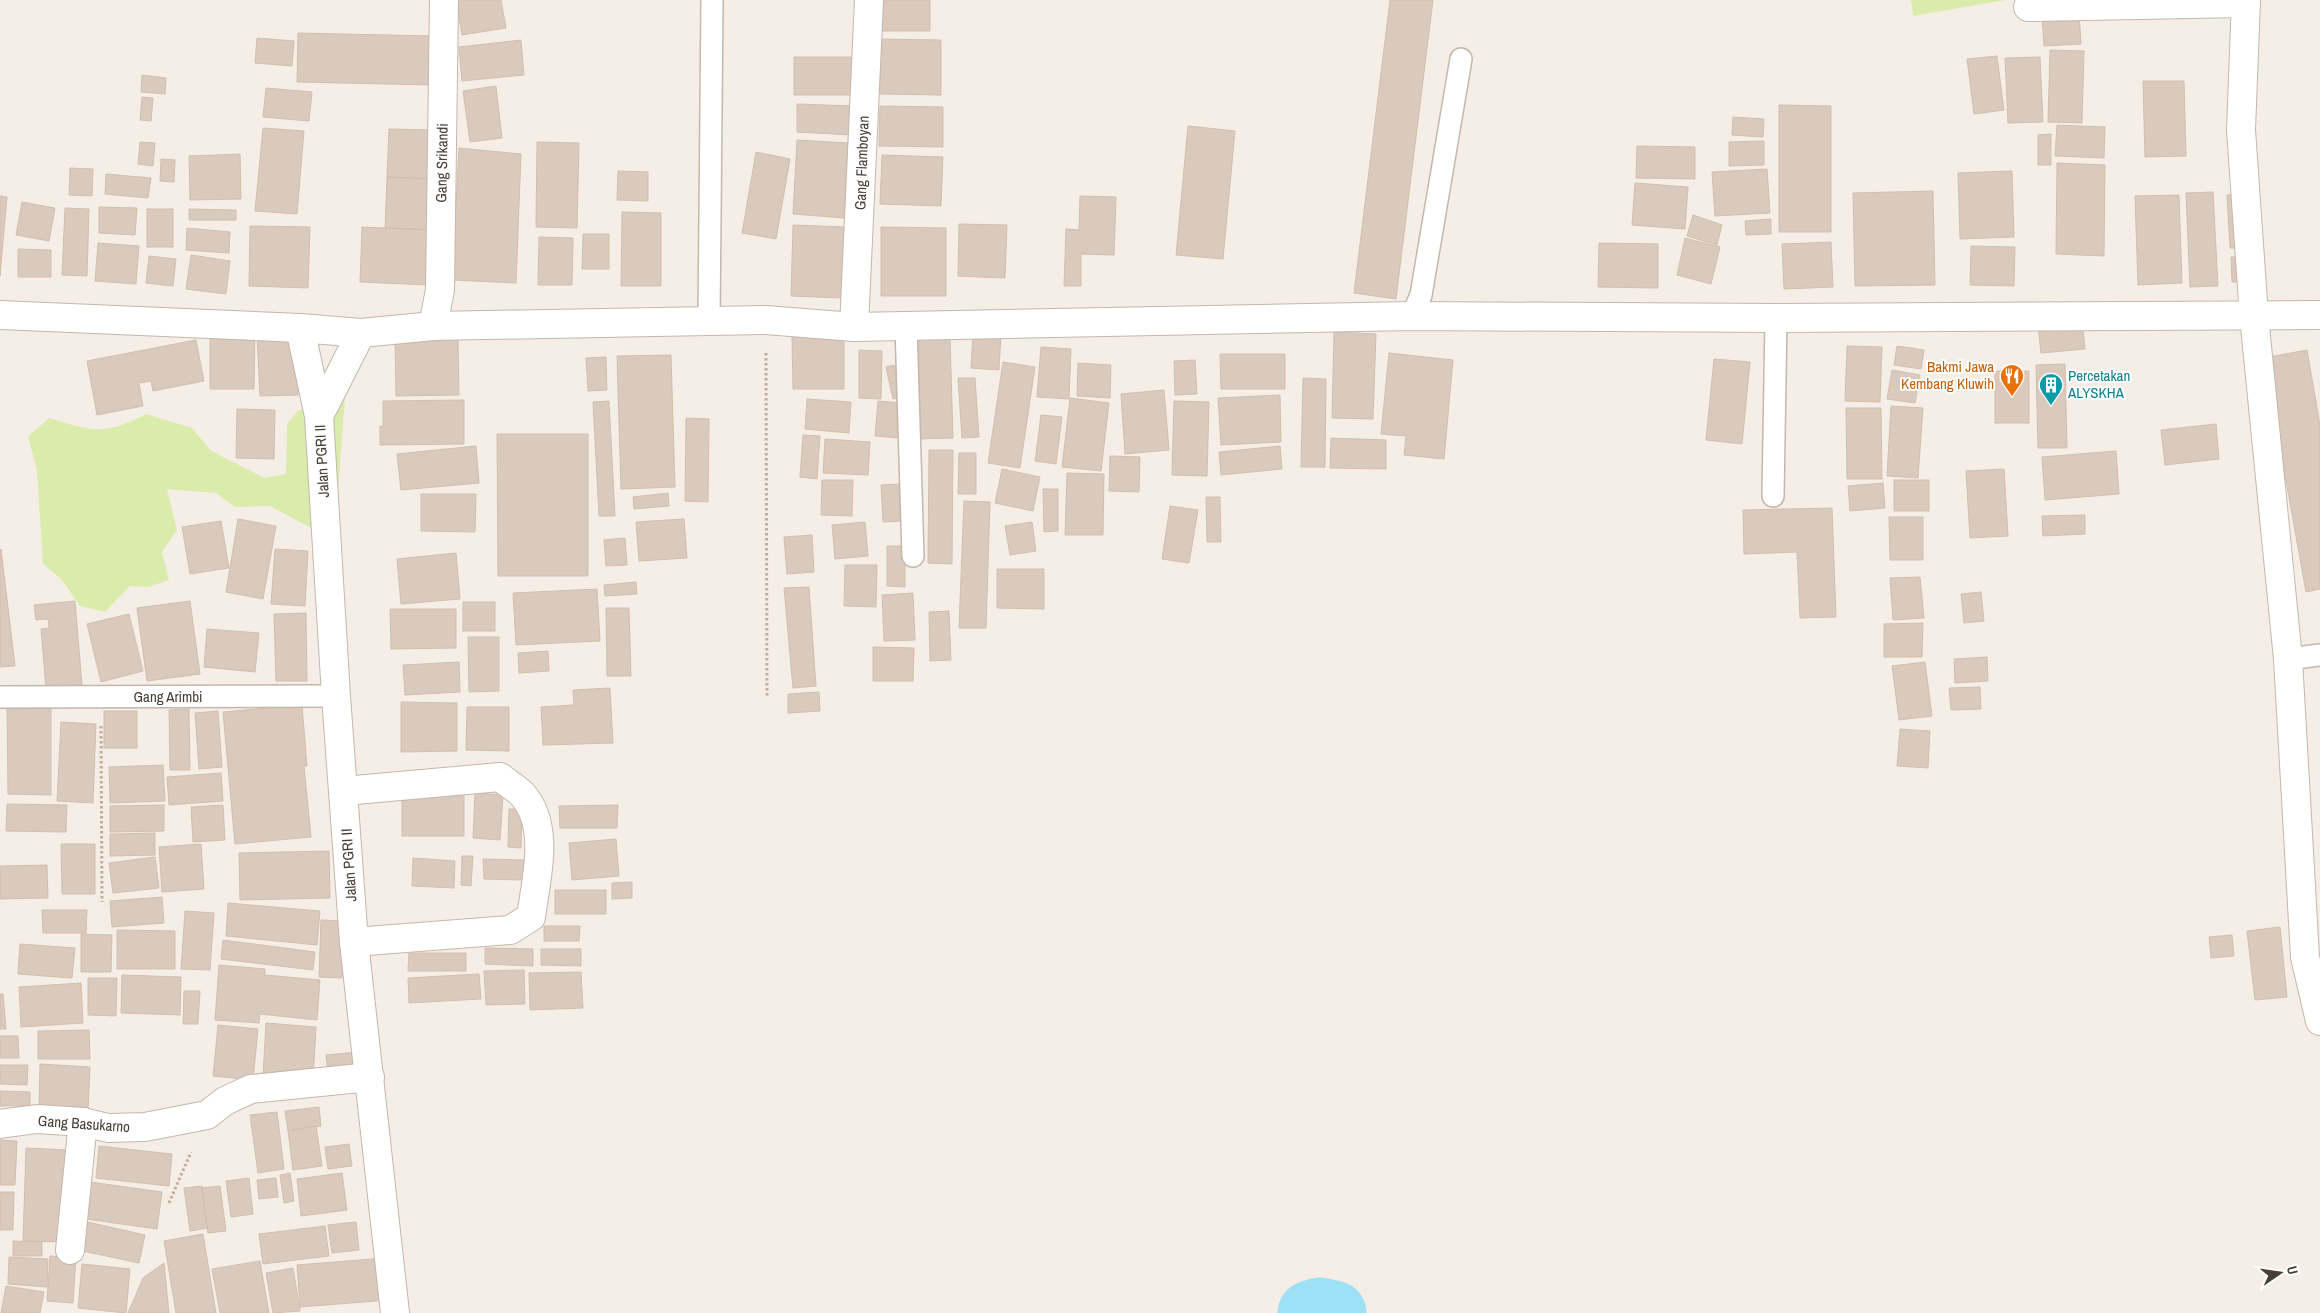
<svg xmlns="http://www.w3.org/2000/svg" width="2320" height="1313" font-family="'Archivo Narrow',sans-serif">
	<rect width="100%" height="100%" fill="#f5eee6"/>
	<g fill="#daecac">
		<path d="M1911 0H2005L1913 16Z"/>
		<path d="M345 398 338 491 332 523 317 531 270 506 235 507 216 493 167 489 177 530 162 552 169 580 148 587 130 586 105 612 80 606 61 579 43 564 37 470 28 437 49 418C92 431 104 436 146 414L192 428 211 451 265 478 286 474 287 424 297 412 316 400Z"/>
	</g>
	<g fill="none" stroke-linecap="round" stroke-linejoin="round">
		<path stroke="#9ee0f6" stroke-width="65" d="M1310 1313 1320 1310 1334 1313"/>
	</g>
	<g fill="#dacabe" stroke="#d3bead">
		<path d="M456 0H501L506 28 462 35Z"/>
		<rect x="877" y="0" width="53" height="31"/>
		<path d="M1390 0H1433L1396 299 1354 293Z"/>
		<path d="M2079 13 2081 44 2044 46 2042 16Z"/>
		<path d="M298 33 433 36 432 85 297 82Z"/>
		<path d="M257 38 294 41 292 66 255 63Z"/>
		<path d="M878 39 941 40V95L879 94Z"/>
		<path d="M521 40 524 75 462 81 459 47Z"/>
		<path d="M2050 50 2084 51 2082 123 2048 122Z"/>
		<path d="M1997 56 2004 110 1974 114 1967 59Z"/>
		<path d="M794 57H854L855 95H794Z"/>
		<path d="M2040 57 2043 122 2008 123 2005 58Z"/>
		<path d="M142 75 166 78 165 94 141 92Z"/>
		<path d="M2143 81H2184L2186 156 2145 157Z"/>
		<path d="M496 86 502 138 470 142 463 91Z"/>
		<path d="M266 88 312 92 309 121 263 117Z"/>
		<path d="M142 97 153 98 151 121 140 120Z"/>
		<path d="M797 104 854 106 852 135 797 132Z"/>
		<path d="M1779 105 1831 106V232H1779Z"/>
		<path d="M880 106 943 107V147L879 146Z"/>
		<path d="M1733 117 1764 119 1763 137 1732 135Z"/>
		<path d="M2057 125 2105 127 2104 158 2055 156Z"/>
		<path d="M1188 126 1235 131 1223 259 1176 255Z"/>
		<path d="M263 128 304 131 297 214 255 211Z"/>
		<path d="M389 129 435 130 433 179 387 177Z"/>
		<path d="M2051 134V165H2038V135Z"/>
		<path d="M797 140 848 143 844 218 793 214Z"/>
		<path d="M1764 141V165L1729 166V142Z"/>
		<path d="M140 142 155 143 153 166 138 164Z"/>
		<path d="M537 142 579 143 577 228 536 227Z"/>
		<path d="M1637 146 1695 147V179L1636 178Z"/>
		<path d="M459 148 521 154 516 283 452 280Z"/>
		<path d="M756 152 790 159 776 239 742 233Z"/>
		<path d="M240 154 241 199 190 200 189 156Z"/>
		<path d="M882 155 943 157 941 206 880 204Z"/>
		<path d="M161 159 175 160 174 182 160 181Z"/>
		<path d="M2057 163 2105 165 2104 256 2056 254Z"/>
		<path d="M70 168 93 169 92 196 69 195Z"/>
		<path d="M1767 169 1770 213 1715 216 1712 172Z"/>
		<path d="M618 171 648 172V201L617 200Z"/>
		<path d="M2012 171 2014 237 1960 239 1958 173Z"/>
		<path d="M106 174 151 178 148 198 105 194Z"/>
		<path d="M387 177 433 179 431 230 385 228Z"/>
		<path d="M1635 183 1688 187 1685 229 1632 225Z"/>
		<path d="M1933 191 1935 285 1855 286 1853 193Z"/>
		<path d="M2213 192 2218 286 2190 287 2186 193Z"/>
		<path d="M2242 194 2245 248H2230L2227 195Z"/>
		<path d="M2179 195 2182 283 2138 285 2135 196Z"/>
		<path d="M0 196 7 197 0 276Z"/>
		<path d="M1080 196 1116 197 1114 255 1081 254V286H1064L1066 229 1079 230Z"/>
		<path d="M22 202 55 208 49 241 16 235Z"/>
		<path d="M99 207 137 208 135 235 99 233Z"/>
		<path d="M65 208 89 209 87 276 62 275Z"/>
		<rect x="147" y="209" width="26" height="38"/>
		<path d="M189 209 236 210V220H189Z"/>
		<path d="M622 212 661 213V286H621Z"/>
		<path d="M1693 215 1722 225 1717 245 1687 236Z"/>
		<path d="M1771 219V234L1746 235 1745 221Z"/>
		<path d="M959 224 1007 225 1005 278 958 276Z"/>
		<path d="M793 225 845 227 843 298 791 296Z"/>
		<path d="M250 226 310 227 308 288 249 286Z"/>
		<path d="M362 227 431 230 429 285 360 282Z"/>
		<path d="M881 227 946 228V296H881Z"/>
		<path d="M187 228 230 232 229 253 186 250Z"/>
		<path d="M583 234H609V269H582Z"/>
		<path d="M539 237 573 238 572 285H538Z"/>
		<path d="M1685 238 1720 247 1711 284 1677 275Z"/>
		<path d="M1831 242 1833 287 1784 289 1782 244Z"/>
		<path d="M98 243 139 246 136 284 95 281Z"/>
		<path d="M1599 243 1658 244V288L1598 287Z"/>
		<path d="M1971 246 2015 247 2014 286 1970 285Z"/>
		<path d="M18 249 51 250V277H18Z"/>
		<path d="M191 255 230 261 226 294 186 289Z"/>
		<path d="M149 256 176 259 173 286 146 283Z"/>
		<path d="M2231 257H2243L2244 282H2232Z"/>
		<path d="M2082 320 2085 349 2041 353 2038 325Z"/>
		<path d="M210 327 255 328 254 389H210Z"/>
		<path d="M973 332 1001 334 999 370 971 368Z"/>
		<path d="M1334 332 1376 334 1373 419 1332 418Z"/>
		<path d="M296 335 298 395 260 396 257 336Z"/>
		<path d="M792 336H844V389H793Z"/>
		<path d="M458 337 459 395 396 396 395 338Z"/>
		<path d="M950 338 953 438 915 439 912 339Z"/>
		<path d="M196 340 204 381 153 391 151 381 139 383 143 406 97 415 87 361Z"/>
		<path d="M1847 346 1882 347 1880 402 1845 401Z"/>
		<path d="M1897 346 1924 350 1921 369 1894 365Z"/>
		<path d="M1041 347 1071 349 1069 399 1037 397Z"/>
		<path d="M859 350 882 351 881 399 859 398Z"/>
		<path d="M2307 350 2320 425V589L2306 592 2264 358Z"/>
		<path d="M1389 353 1453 360 1444 459 1404 455 1406 436 1381 434Z"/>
		<path d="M1220 354H1285V389H1221Z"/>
		<path d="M671 355 675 487 621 489 617 356Z"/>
		<path d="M606 357 607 390 588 391 586 358Z"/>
		<path d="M1714 359 1750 362 1742 444 1706 440Z"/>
		<path d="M1195 360 1197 394 1175 395 1174 361Z"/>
		<path d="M1003 362 1035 367 1020 468 988 463Z"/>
		<path d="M1078 363 1111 365 1110 398 1077 396Z"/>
		<path d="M2065 364 2067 448H2038L2036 365Z"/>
		<path d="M894 365 901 397 893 399 886 367Z"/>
		<path d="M1892 370 1920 375 1915 403 1887 399Z"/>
		<rect x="1995" y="371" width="34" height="52"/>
		<path d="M958 378H975L979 437 962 438Z"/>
		<path d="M1303 378 1326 379 1325 467H1301Z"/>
		<path d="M1164 390 1169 450 1125 454 1121 394Z"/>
		<path d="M1280 395 1281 442 1221 445 1218 398Z"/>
		<path d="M1070 398 1109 403 1101 471 1062 467Z"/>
		<path d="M807 399 851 402 849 433 805 429Z"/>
		<path d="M464 400V444L380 445V426L383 427V401Z"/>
		<path d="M609 401 615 516H599L593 402Z"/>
		<path d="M878 401 903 403 900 438 875 436Z"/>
		<path d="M1174 401 1209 402 1207 476 1172 475Z"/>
		<path d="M1891 406 1923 408 1918 478 1887 476Z"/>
		<path d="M1846 408H1881L1882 479H1847Z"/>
		<path d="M237 409 275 410 274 459 236 458Z"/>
		<path d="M1041 415 1062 417 1056 464 1035 461Z"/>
		<path d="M686 418 709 419 708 502 685 501Z"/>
		<path d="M2216 424 2219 459 2165 465 2161 430Z"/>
		<path d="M497 434H588V576H498Z"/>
		<path d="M803 435 820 436 817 479 800 477Z"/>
		<path d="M1331 438 1386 440V469L1330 468Z"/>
		<path d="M825 439 870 442 868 475 823 473Z"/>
		<path d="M476 446 479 483 401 490 397 454Z"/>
		<path d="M1280 446 1282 469 1221 475 1219 452Z"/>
		<path d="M929 450H953L952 564 928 563Z"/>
		<path d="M2116 451 2119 494 2045 500 2042 457Z"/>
		<path d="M959 453H976V494H958Z"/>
		<path d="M1110 456 1140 457 1139 492 1109 491Z"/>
		<path d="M1002 469 1040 477 1033 511 995 503Z"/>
		<path d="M2004 469 2008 536 1970 538 1966 471Z"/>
		<path d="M1067 473 1104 474 1103 535H1065Z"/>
		<path d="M822 480H853L852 516 821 515Z"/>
		<rect x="1894" y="480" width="35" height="31"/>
		<path d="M1883 483 1885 508 1850 511 1848 486Z"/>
		<path d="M902 484 903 521 883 522 881 485Z"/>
		<path d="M1043 489H1058V531L1044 532Z"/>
		<path d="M668 493 669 506 634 509 633 497Z"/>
		<path d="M421 494H476L475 532 421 531Z"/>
		<path d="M1206 497H1220L1221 542H1207Z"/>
		<path d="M964 501 990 502 986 628H959Z"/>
		<path d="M1170 506 1198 510 1189 563 1162 559Z"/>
		<path d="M1832 508 1836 617 1800 618 1797 552 1744 554 1743 510Z"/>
		<path d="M2085 515V534L2043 536 2042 516Z"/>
		<path d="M1889 517H1923V560H1890Z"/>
		<path d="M238 519 276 526 263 599 226 592Z"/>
		<path d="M684 519 687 558 639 561 636 522Z"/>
		<path d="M221 521 229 568 190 574 182 527Z"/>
		<path d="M865 522 868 556 835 559 832 525Z"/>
		<path d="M1032 522 1036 551 1010 555 1005 526Z"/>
		<path d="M812 535 814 572 787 574 784 537Z"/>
		<path d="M625 538 627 565 606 566 604 540Z"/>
		<path d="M887 546H905V587L887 586Z"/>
		<path d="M1 549 15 666 0 667V550Z"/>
		<path d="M275 549 308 551 305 606 271 604Z"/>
		<path d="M456 553 460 599 401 604 397 559Z"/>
		<path d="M845 565H877L876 607 844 606Z"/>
		<path d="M997 569H1044V609L997 608Z"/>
		<path d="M1920 577 1924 618 1893 620 1890 578Z"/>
		<path d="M636 582 637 594 605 596 604 585Z"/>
		<path d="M809 587 816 686 793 688 784 588Z"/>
		<path d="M597 589 600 641 516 645 513 593Z"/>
		<path d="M1981 592 1984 621 1964 623 1961 594Z"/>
		<path d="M913 593 915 640 884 641 882 595Z"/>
		<path d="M75 601 82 685 46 688 41 629 49 628 48 619 36 620 34 605Z"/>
		<path d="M190 601 200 674 147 681 137 608Z"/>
		<rect x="463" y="602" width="32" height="29"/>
		<path d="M606 608H629L631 676H607Z"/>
		<path d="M390 609H456V648L391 649Z"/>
		<path d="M949 611 951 660 930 661 929 612Z"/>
		<path d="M306 613 307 681H276L274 614Z"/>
		<path d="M129 614 143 671 101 682 87 624Z"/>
		<path d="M1923 623 1922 657H1884V624Z"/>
		<path d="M207 629 259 633 255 672 204 667Z"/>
		<path d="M468 637H499V691L469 692Z"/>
		<path d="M873 647 914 648 913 681H873Z"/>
		<path d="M548 651 549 671 519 673 518 653Z"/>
		<path d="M1987 657 1988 681 1955 683 1954 659Z"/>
		<path d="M459 662 460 692 405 695 403 665Z"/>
		<path d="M1925 662 1932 716 1899 720 1892 666Z"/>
		<path d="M1980 687 1981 709 1951 710 1949 688Z"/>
		<path d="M610 688 613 743 543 745 541 707 574 705 573 690Z"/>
		<path d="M819 692 820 711 788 713V694Z"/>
		<path d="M401 702 457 703V751L401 752Z"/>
		<path d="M7 705 51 706V795L8 794Z"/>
		<path d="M302 705 307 766H304L311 837 235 844 223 712Z"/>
		<path d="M467 707H509V751L466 750Z"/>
		<path d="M189 709 190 770H170L169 710Z"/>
		<rect x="104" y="711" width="33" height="37"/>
		<path d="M218 711 222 767 199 769 195 713Z"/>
		<path d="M61 722 96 724 93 803 57 801Z"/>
		<path d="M1900 729 1930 731 1928 768 1897 766Z"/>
		<path d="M163 765 165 801 110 803 109 767Z"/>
		<path d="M221 773 223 801 169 805 167 777Z"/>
		<path d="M475 793 503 795 500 840 473 838Z"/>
		<rect x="402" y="796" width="62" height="40"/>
		<path d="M7 804 67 805 66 832 6 831Z"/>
		<path d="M164 805V831L110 832V806Z"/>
		<path d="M223 805 225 840 193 842 191 807Z"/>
		<path d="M618 805 617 828H560L559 806Z"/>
		<path d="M509 809H522L521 848 508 847Z"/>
		<path d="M155 833V855L110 856V834Z"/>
		<path d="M616 839 619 876 572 880 569 843Z"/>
		<path d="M61 844H95V894H62Z"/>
		<path d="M201 844 204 889 162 892 159 847Z"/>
		<path d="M329 851 330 898 240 900 239 853Z"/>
		<path d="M462 856H473L471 886 461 885Z"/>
		<path d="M155 857 159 888 113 893 109 863Z"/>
		<path d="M413 858 455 861 454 888 412 886Z"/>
		<path d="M483 859 524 860V880L484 879Z"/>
		<path d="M47 865 48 898 0 899V866Z"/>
		<path d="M632 882V898L612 899V883Z"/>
		<rect x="555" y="890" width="51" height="24"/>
		<path d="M162 897 164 923 112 927 110 901Z"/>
		<path d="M228 903 320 911 317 945 226 936Z"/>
		<path d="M42 910H87L86 933H43Z"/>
		<path d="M185 911 214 913 210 970 181 969Z"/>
		<path d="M321 920 344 921 342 978 319 977Z"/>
		<path d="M544 926H580L579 941H544Z"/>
		<path d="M2280 927 2287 997 2255 1000 2247 931Z"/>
		<path d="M117 930 175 931V969H117Z"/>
		<path d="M81 934 112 935 111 972H81Z"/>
		<path d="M2232 935 2234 956 2211 958 2209 937Z"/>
		<path d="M223 940 315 952 313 970 221 959Z"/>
		<path d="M20 944 75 948 72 978 18 974Z"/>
		<path d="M485 948 533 949V966L485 964Z"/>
		<path d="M541 949H581V966L541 965Z"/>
		<path d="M409 953H466V971H408Z"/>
		<path d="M219 965 265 969V975L320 980 317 1020 260 1014 259 1023 215 1020Z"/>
		<path d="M524 970 525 1004 486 1005 484 971Z"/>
		<path d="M581 972 583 1008 530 1010 529 973Z"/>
		<path d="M479 974 481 999 409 1003 408 978Z"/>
		<path d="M122 975 181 977 180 1015 121 1013Z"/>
		<path d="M88 978H117L116 1016 88 1015Z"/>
		<path d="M81 983 83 1023 21 1027 19 987Z"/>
		<path d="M184 991H200L198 1024H183Z"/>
		<path d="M0 994H3L6 1029H0Z"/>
		<path d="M266 1023 316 1027 313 1080 263 1077Z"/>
		<path d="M218 1025 258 1029 253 1080 213 1076Z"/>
		<path d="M89 1030 90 1059H38V1031Z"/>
		<path d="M0 1036H18L19 1058H0Z"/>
		<path d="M358 1052 360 1071 328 1074 326 1055Z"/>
		<path d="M40 1064 90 1067 88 1111 39 1109Z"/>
		<path d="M0 1065H28L27 1085 0 1084Z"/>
		<path d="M0 1091 30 1092V1106H0Z"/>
		<path d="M319 1107 321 1126 288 1131 285 1111Z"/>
		<path d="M277 1112 284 1169 258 1173 250 1115Z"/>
		<path d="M316 1126 322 1166 293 1170 288 1131Z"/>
		<path d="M0 1140 17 1141 15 1185H0Z"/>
		<path d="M349 1144 352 1166 328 1169 325 1147Z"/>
		<path d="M99 1146 172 1154 169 1186 96 1178Z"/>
		<path d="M26 1148 69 1150 66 1242 23 1241Z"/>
		<path d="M290 1173 294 1201 284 1203 280 1175Z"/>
		<path d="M342 1173 347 1210 301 1216 297 1179Z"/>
		<path d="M249 1178 253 1214 231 1217 226 1181Z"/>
		<path d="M276 1178 278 1197 259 1199 257 1180Z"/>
		<path d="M90 1182 162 1192 157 1229 86 1219Z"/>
		<path d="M202 1186 208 1228 190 1231 184 1188Z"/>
		<path d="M220 1186 226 1231 208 1233 202 1188Z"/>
		<path d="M0 1192H14L13 1230H0Z"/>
		<path d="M83 1221 145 1235 139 1263 78 1250Z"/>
		<path d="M356 1222 359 1250 332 1253 328 1225Z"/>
		<path d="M325 1226 329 1256 263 1264 259 1234Z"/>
		<path d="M203 1234 216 1313H176L164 1241Z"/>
		<path d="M13 1241 42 1242V1256H13Z"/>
		<path d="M50 1256 76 1257 73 1303 47 1301Z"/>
		<path d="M9 1257 48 1259 47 1287 8 1284Z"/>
		<path d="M385 1258 389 1300 300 1307 297 1265Z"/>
		<path d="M260 1261 269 1313H220L212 1269Z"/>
		<path d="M164 1263 169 1313H128L143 1278Z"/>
		<path d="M82 1264 130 1269 126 1313 78 1308Z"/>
		<path d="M293 1268 300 1311 273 1313 266 1273Z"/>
		<path d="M6 1286 44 1292 40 1313H1Z"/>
	</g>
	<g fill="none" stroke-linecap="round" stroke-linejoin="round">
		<g stroke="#c4b7ab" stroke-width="24">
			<g id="service">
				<path d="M1412 316 1421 295 1461 59"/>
				<path d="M709 321 712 0"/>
				<path d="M906 326 913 556"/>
				<path d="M1773 496 1776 318"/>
				<path d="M2288 659 2320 655"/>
				<path d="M0 697 336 696"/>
			</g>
		</g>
		<g stroke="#c4b7ab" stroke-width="30">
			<g id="minor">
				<path d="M2246 0 2241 130 2254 316 2288 659 2305 957 2320 1021"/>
				<path d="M2028 7 2246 3"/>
				<path d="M0 315 300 328"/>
				<path d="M433 326 440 290 444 0"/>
				<path d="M854 327 869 0"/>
				<path d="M344 791 500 777C507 783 516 788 522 794 551 826 536 879 531 917L510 930 354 942"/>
				<path d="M0 1124 37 1119 83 1122 108 1128 145 1127 207 1115 225 1101 251 1089 370 1077"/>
				<path d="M70 1250 83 1122"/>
			</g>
		</g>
		<g stroke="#c4b7ab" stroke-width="30">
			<g id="tertiary">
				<path d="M319 416 361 333"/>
				<path d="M395 1313 354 942 336 696 319 416 300 328 361 333 433 326 766 320 854 327 1412 316 1776 318 2320 315"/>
			</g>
		</g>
		<g stroke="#c4ad98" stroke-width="3" stroke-dasharray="2.5 2.5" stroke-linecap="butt">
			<path d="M766 353 767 697"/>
			<path d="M101 726 102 902"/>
			<path d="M169 1203 191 1152"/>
		</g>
		<use href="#service" stroke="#fff" stroke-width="21"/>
		<use href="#minor" stroke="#fff" stroke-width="28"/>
		<use href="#tertiary" stroke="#fff" stroke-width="28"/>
	</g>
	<defs>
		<g id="restaurant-pin" transform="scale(1.25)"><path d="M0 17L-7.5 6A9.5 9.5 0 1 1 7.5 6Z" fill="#e8710a" stroke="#fff"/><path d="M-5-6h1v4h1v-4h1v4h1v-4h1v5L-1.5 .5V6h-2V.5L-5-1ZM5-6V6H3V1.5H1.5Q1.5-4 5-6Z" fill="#fff"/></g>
		<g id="building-pin" transform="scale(1.25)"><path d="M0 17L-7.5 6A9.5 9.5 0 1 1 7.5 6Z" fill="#0f9aa8" stroke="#fff"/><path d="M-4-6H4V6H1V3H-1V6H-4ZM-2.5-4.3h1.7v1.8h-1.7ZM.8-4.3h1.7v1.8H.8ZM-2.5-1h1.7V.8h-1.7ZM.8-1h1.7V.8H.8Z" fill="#fff"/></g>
	</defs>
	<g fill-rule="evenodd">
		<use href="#restaurant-pin" x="2012" y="376"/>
		<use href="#building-pin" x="2051" y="385"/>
	</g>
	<g text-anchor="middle" stroke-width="4" stroke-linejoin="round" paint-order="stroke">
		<g font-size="15" fill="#483e35" stroke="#fff">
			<text transform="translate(442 163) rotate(-89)" y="5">Gang Srikandi</text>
			<text transform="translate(862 163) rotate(-88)" y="5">Gang Flamboyan</text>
			<text transform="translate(322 461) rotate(-93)" y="5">Jalan PGRI II</text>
			<text x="168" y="702">Gang Arimbi</text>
			<text transform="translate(349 865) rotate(-94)" y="5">Jalan PGRI II</text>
			<text transform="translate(84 1124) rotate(4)" y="5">Gang Basukarno</text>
		</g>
		<g font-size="15" fill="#c56008" stroke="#fff" text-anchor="end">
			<text x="1994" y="372">Bakmi Jawa<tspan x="1994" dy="17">Kembang Kluwih</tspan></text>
		</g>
		<g font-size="15" fill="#0d838f" stroke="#fff" text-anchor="start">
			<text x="2068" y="381">Percetakan<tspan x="2068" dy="17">ALYSKHA</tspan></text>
		</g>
	</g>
	<g transform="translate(2280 1273) rotate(77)" stroke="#ffffff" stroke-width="4" paint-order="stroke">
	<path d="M0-4L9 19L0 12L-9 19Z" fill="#483e35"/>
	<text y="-8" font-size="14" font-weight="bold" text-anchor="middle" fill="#483e35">U</text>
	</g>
</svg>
